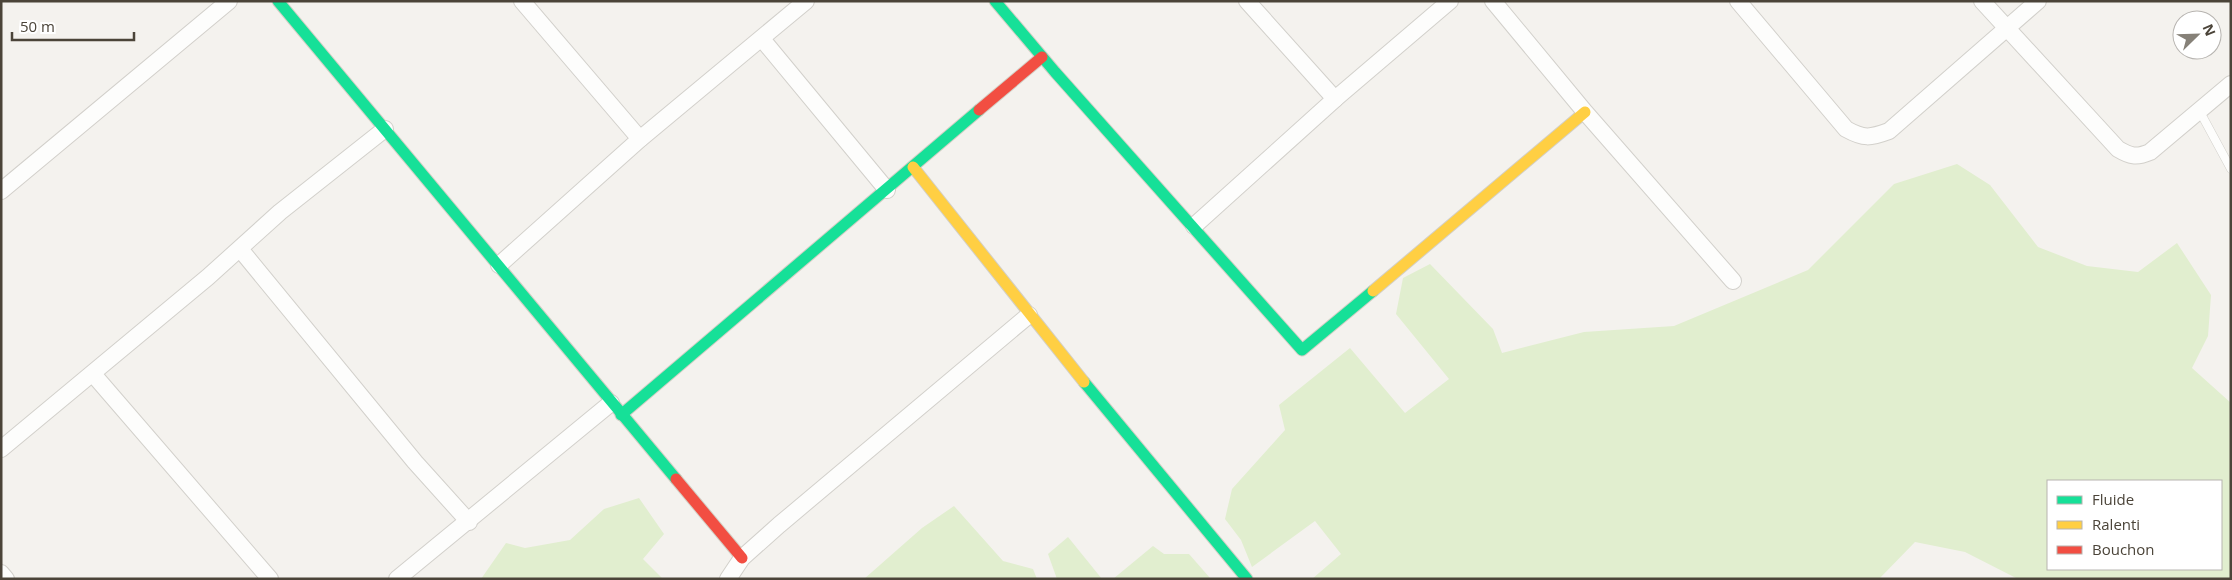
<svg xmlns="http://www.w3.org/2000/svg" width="2232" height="580" font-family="'Open Sans',sans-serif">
	<rect width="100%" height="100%" fill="#f4f2ee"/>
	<g fill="#e1eecf" fill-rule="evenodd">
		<path d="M1957 164 1990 185 2038 247 2087 266 2138 272 2177 243 2211 295 2208 336 2192 368 2231 403V579H2018L1965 552 1915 542 1879 579H1312L1341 554 1315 521 1252 567 1241 540 1225 519 1232 489 1285 430 1279 405 1350 348 1405 413 1449 379 1396 314 1403 278 1430 264 1493 329 1502 353 1584 332 1674 326 1808 270 1894 184ZM2048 481H2221V569H2048Z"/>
		<path d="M639 498 664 534 643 559 663 579H481L506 543 525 548 570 540 604 509Z"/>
		<path d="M954 506 1003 561 1033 569 1037 579H864L922 528Z"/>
		<path d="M1068 537 1102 579H1057L1048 554Z"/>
		<path d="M1153 546 1164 554H1189L1210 578 1113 579Z"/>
	</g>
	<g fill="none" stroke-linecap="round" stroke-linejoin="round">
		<g stroke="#d2d0cb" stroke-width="9">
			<path id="lane" d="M2199 110 2231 169"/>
		</g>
		<g stroke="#d2d0cb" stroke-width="18">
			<g id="street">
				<path d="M522 1 640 139"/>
				<path d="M1247 1 1335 99"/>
				<path d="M1493 1 1585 112 1733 281"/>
				<path d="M1738 1 1846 129C1864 139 1870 138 1889 131L2038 1"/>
				<path d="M1982 1 2118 149C2130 156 2136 158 2150 152L2231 84"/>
				<path d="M762 39 887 190"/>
				<path d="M1 191 229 1"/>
				<path d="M1194 226 1335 99 1450 1"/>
				<path d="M240 249 415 462 469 522"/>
				<path d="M499 265 640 139 806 1"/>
				<path d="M93 374 270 579"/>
				<path d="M1 449 208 277 280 212 385 129"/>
				<path d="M1 573 6 579"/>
				<path d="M397 579 611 403"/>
				<path d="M728 579 742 558 779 525 1029 315"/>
			</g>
		</g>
		<g stroke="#d3cfc5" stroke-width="13">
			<g id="fast">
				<path d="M278 1 676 479"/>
				<path d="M995 1 1055 72 1302 350 1373 291"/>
				<path d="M1084 382 1247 579"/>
				<path d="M621 415 979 110"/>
			</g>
		</g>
		<g stroke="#d3cfc5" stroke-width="13">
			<g id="slow">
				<path d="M913 167 1084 382"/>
				<path d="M1373 291 1585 112"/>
			</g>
		</g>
		<g stroke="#d3cfc5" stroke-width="13">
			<g id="jam">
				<path d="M979 110 1042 57"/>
				<path d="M676 479 742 558"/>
			</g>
		</g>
		<use href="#lane" stroke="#fdfdfc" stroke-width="8"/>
		<use href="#street" stroke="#fdfdfc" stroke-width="16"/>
		<use href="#fast" stroke="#16e098" stroke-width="11"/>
		<use href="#slow" stroke="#ffcf43" stroke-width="11"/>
		<use href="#jam" stroke="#f24e42" stroke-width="11"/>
	</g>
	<rect width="2232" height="580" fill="none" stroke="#4b4439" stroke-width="5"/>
	<rect x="2047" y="480" width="175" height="90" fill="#ffffff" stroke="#b7b4b0"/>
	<rect x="2057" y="496" width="25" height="8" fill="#16e098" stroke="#b7b4b0"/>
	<text x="2092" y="505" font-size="15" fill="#4b4439">Fluide</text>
	<rect x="2057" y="521" width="25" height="8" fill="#ffcf43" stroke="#b7b4b0"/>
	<text x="2092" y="530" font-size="15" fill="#4b4439">Ralenti</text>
	<rect x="2057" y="546" width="25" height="8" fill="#f24e42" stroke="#b7b4b0"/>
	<text x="2092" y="555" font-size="15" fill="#4b4439">Bouchon</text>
	<g transform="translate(2197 35) rotate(67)"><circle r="24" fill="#ffffff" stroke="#b7b4b0"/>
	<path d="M0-4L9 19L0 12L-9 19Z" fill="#868178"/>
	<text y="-8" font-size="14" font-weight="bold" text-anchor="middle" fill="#4b4439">N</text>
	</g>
	<path d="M12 32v8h122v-8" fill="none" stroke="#4b4439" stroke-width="2.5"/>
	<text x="20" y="32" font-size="15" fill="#4b4439" stroke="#ffffff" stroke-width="4" paint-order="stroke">50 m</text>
</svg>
